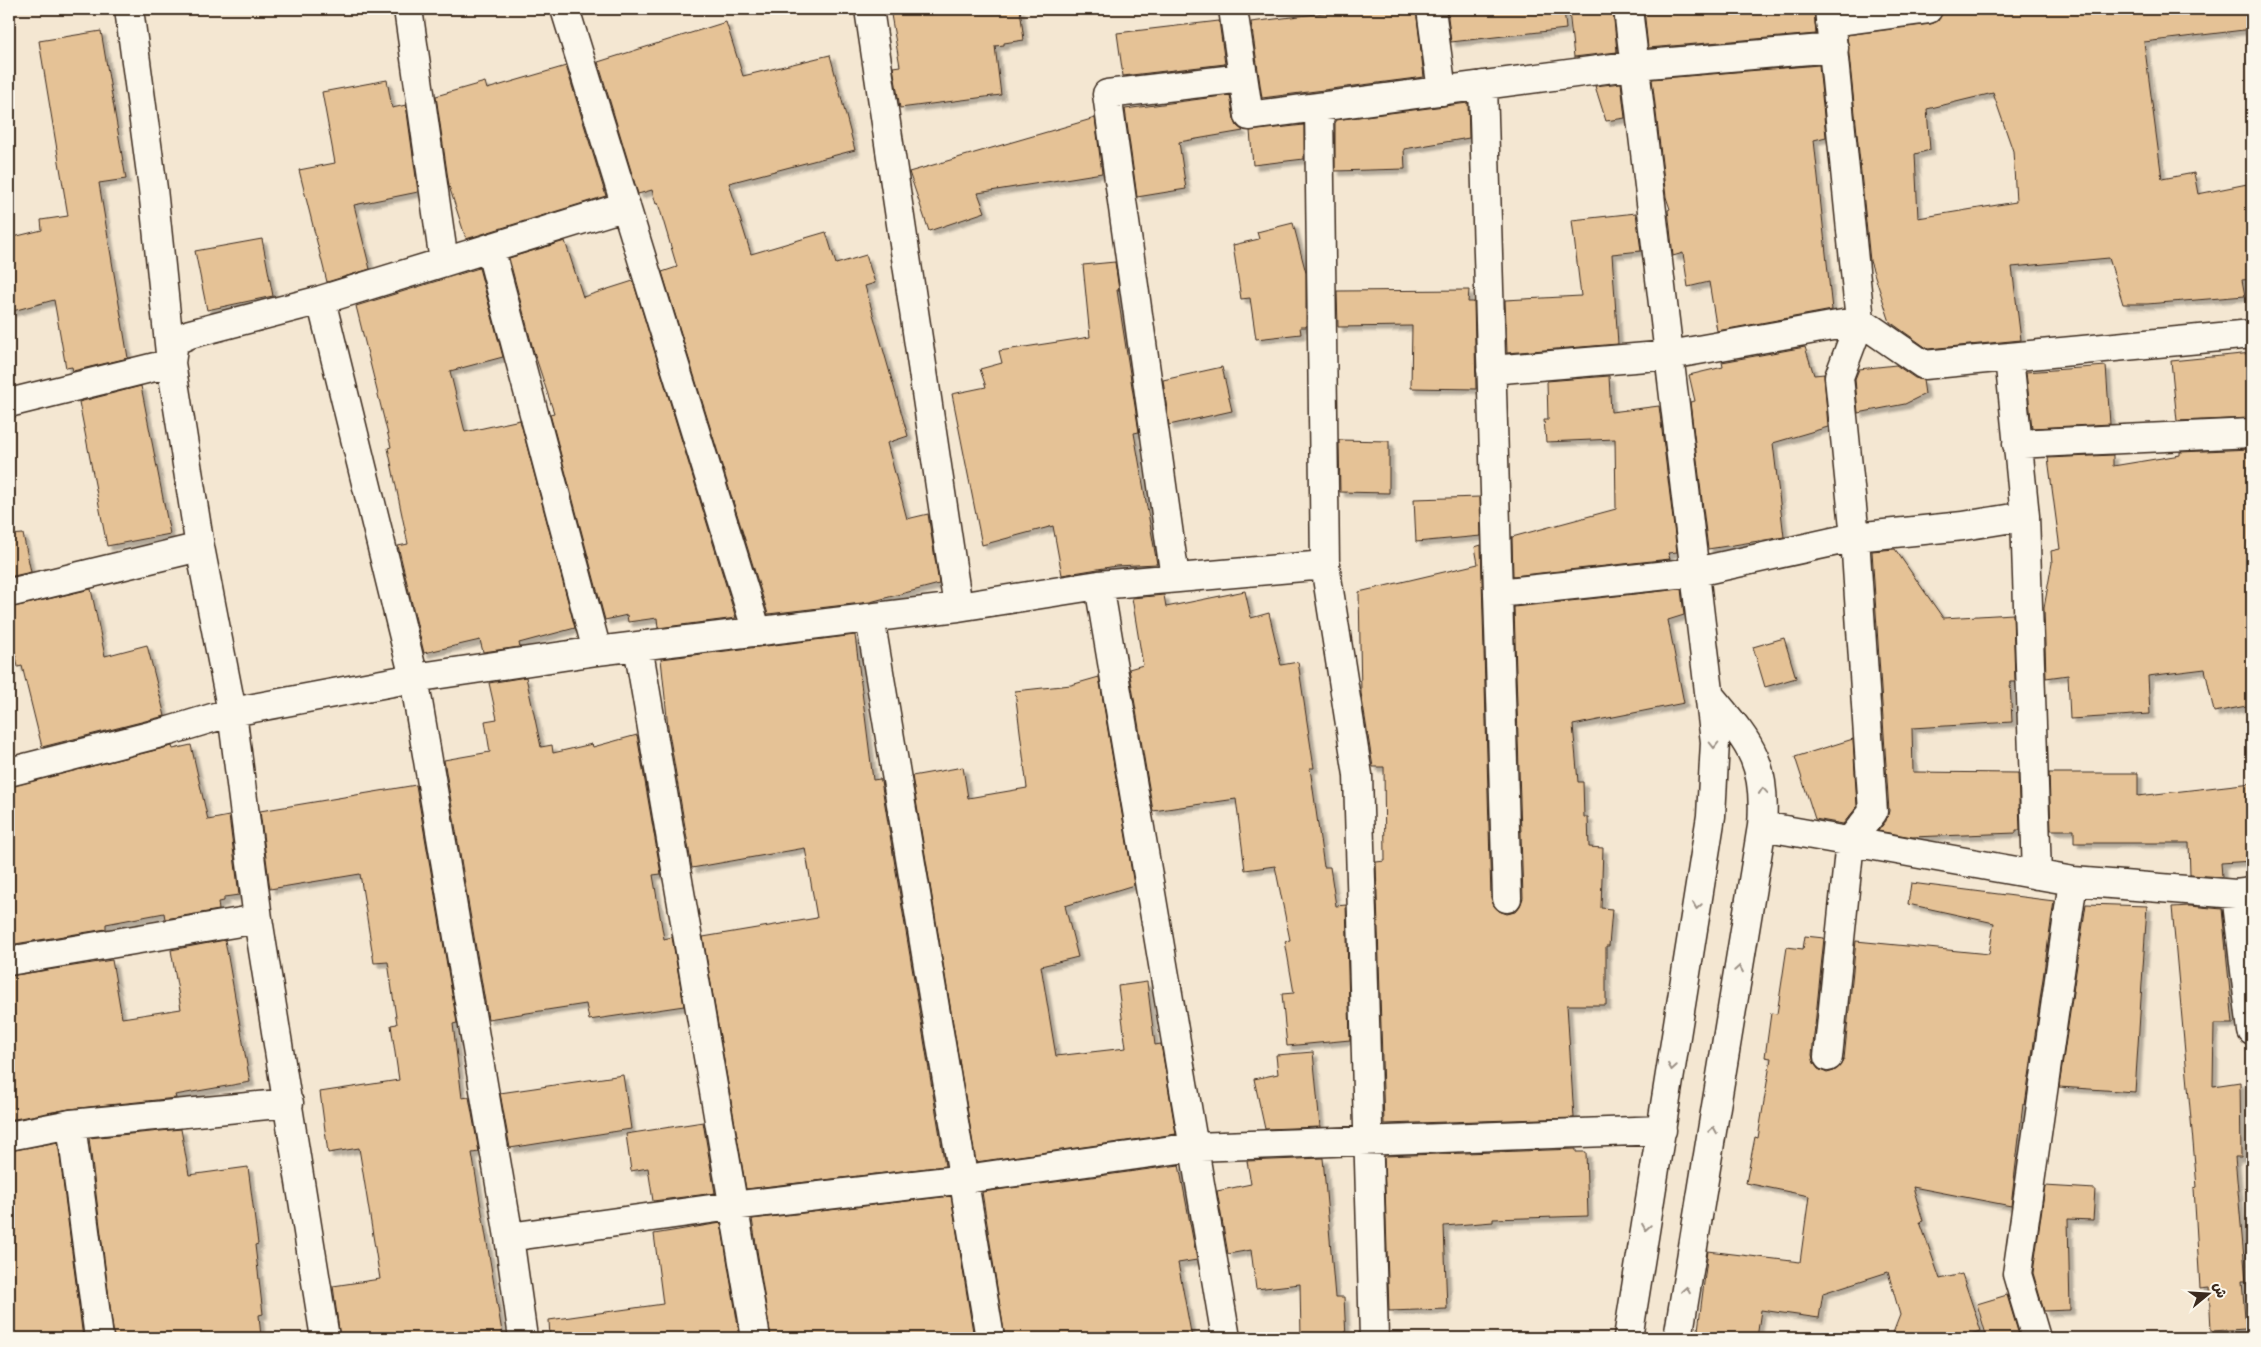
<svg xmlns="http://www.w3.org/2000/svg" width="2261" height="1347" font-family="Delius,'Playpen Sans Arabic',sans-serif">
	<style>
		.building { fill: #e5c296; stroke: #3b2a1e; fill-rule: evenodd; filter: url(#shadow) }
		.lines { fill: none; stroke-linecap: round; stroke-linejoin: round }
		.minor-casing { stroke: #3b2a1e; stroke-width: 31 }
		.minor { stroke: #fbf7ec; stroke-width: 28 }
		.oneway { stroke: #9b9085 }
	</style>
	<defs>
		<filter id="shadow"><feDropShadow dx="4.5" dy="4.5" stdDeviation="1" flood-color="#0004"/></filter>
	</defs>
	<rect width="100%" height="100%" fill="#f4e7d2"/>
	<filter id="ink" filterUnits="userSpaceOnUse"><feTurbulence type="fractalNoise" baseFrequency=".02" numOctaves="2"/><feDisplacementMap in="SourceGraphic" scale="10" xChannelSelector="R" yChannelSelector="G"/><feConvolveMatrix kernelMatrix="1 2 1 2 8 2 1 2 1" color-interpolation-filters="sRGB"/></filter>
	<g filter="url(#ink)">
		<path class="building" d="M 890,9 L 1020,9 L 1024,40 L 1004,43 L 1004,45 L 995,46 L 1001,95 L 900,108 L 893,67 L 900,66 Z
			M 1356,9 L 1416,9 L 1424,77 L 1262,98 L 1251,22 Z
			M 1447,9 L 1564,9 L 1566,29 L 1451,42 Z
			M 1585,9 L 1613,9 L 1617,52 L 1574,57 L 1569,11 Z
			M 1644,9 L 1814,9 L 1816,34 L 1648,48 Z
			M 1943,9 L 2252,9 L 2252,29 L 2144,42 L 2162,179 L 2194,173 L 2198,194 L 2252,183 L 2252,279 L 2242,280 L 2245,296 L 2147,304 L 2123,304 L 2109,258 L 2012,267 L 2021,340 L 1928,349 L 1890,322 L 1870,261 L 1847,35 L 1931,24 L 1938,21 ZM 1993,93 L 2013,151 L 2016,202 L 1918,218 L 1915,154 L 1930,150 L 1927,109 Z
			M 1219,21 L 1225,64 L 1123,76 L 1117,33 Z
			M 726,22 L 743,76 L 830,55 L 855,150 L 729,183 L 751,254 L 826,232 L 836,264 L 866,255 L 875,283 L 865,286 L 908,436 L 887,443 L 907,519 L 928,514 L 939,584 L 870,602 L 768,614 L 662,272 L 677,267 L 658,203 L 656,204 L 652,190 L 638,194 L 598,62 Z
			M 101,31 L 126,179 L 99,183 L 128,358 L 73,371 L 72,367 L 66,368 L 54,300 L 9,312 L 9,238 L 42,230 L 41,220 L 68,216 L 39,41 Z
			M 1819,65 L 1826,137 L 1814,140 L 1832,310 L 1717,331 L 1709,282 L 1688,287 L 1683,253 L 1673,256 L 1668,210 L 1670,209 L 1666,197 L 1652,79 Z
			M 566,66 L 606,196 L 466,239 L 449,186 L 436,96 L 485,82 L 487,89 Z
			M 387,80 L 392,108 L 406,105 L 418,192 L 354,205 L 370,269 L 327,282 L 299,170 L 335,163 L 322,92 Z
			M 1621,83 L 1625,118 L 1606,121 L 1595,86 Z
			M 1230,95 L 1234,119 L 1237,126 L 1243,131 L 1179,142 L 1186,189 L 1137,197 L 1125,109 Z
			M 1468,103 L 1469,138 L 1404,149 L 1405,169 L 1335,171 L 1335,120 Z
			M 1095,118 L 1102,173 L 978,193 L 985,212 L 929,231 L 909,172 Z
			M 1304,125 L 1304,159 L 1253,165 L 1250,131 Z
			M 1636,213 L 1641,251 L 1612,254 L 1618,344 L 1507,353 L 1505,300 L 1581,296 L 1572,220 Z
			M 1293,223 L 1306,273 L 1306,327 L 1300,327 L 1301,334 L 1256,339 L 1250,298 L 1241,299 L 1233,245 L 1259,239 L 1257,232 Z
			M 262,239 L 273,296 L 207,310 L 195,251 Z
			M 565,241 L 583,297 L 633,281 L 736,618 L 658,628 L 657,618 L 628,622 L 627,615 L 605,620 L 550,414 L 554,413 L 533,349 L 509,258 Z
			M 1115,262 L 1119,290 L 1117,290 L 1139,432 L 1134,433 L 1157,564 L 1116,566 L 1062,575 L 1053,526 L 982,545 L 952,394 L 986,387 L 980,369 L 1002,363 L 999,351 L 1090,337 L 1083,265 Z
			M 479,268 L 503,357 L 450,371 L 465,432 L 520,420 L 575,628 L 519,643 L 520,647 L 483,652 L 480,640 L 424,653 L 398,546 L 408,544 L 388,448 L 391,447 L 356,306 Z
			M 1469,290 L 1468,302 L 1474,302 L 1476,389 L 1411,388 L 1412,326 L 1338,327 L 1337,291 Z
			M 1805,347 L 1814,375 L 1824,374 L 1828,427 L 1773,443 L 1784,537 L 1708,549 L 1690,402 L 1695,401 L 1689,375 L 1723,367 L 1722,362 Z
			M 2252,353 L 2252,418 L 2177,421 L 2171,361 Z
			M 1896,365 L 1915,378 L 1923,380 L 1925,394 L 1905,404 L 1858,413 L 1855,379 L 1859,369 Z
			M 2106,366 L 2110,424 L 2032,428 L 2026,372 Z
			M 1222,367 L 1232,411 L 1169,425 L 1163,380 Z
			M 1609,376 L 1611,412 L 1659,406 L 1677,552 L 1668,553 L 1670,559 L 1513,576 L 1512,537 L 1616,509 L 1615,439 L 1546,442 L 1544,420 L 1548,420 L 1547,381 Z
			M 141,386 L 170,534 L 107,546 L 79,402 Z
			M 1339,440 L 1389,441 L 1389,493 L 1340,492 Z
			M 2252,449 L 2252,705 L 2214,712 L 2205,669 L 2148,676 L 2150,714 L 2070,719 L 2068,675 L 2046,678 L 2044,608 L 2052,563 L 2051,551 L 2060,549 L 2048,458 L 2113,455 L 2113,466 L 2180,455 L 2180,452 Z
			M 1480,497 L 1481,536 L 1416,542 L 1414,499 Z
			M 23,534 L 31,572 L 9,577 L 9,535 Z
			M 1481,545 L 1491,898 L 1494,906 L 1499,911 L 1507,914 L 1515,912 L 1520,906 L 1523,898 L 1514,607 L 1681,589 L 1684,615 L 1668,620 L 1684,703 L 1573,725 L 1578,782 L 1583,782 L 1584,817 L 1588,817 L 1589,847 L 1603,848 L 1601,908 L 1612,909 L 1609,946 L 1606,946 L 1606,1005 L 1567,1005 L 1574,1118 L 1384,1124 L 1376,862 L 1385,861 L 1384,767 L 1373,767 L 1361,693 L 1359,592 L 1478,564 L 1475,547 Z
			M 1895,549 L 1943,618 L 2013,614 L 2015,682 L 2010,682 L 2012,722 L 1912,728 L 1913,772 L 2018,773 L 2020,830 L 2016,830 L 2016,833 L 1912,837 L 1878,831 L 1886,821 L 1889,811 L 1872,551 Z
			M 91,589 L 105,656 L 147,645 L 165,716 L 42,747 L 22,666 L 18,667 L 9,623 L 9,608 Z
			M 1245,591 L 1251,618 L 1269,613 L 1281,665 L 1298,662 L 1314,768 L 1310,768 L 1324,867 L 1330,867 L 1336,906 L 1346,905 L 1350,1040 L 1287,1046 L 1282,994 L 1294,993 L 1285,941 L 1290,940 L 1275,866 L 1245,870 L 1236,799 L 1153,811 L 1129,669 L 1143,665 L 1132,598 L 1164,595 L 1166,607 Z
			M 855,635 L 873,780 L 880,779 L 881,781 L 945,1166 L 746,1189 L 703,937 L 817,918 L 805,848 L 692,868 L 668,727 L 661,659 Z
			M 1784,638 L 1796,678 L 1765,687 L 1753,647 Z
			M 526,677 L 541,747 L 552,745 L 553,753 L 592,744 L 593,747 L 637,735 L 661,874 L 653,875 L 664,939 L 672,937 L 684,1006 L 589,1020 L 586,1004 L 488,1019 L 444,760 L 490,752 L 485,721 L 497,719 L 489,683 Z
			M 1099,677 L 1134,885 L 1065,906 L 1078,957 L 1041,966 L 1056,1056 L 1126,1048 L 1118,986 L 1147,982 L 1155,1045 L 1161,1044 L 1176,1134 L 976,1162 L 912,776 L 963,767 L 968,798 L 1027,788 L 1015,691 L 1071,685 Z
			M 1853,739 L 1857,807 L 1843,824 L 1815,819 L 1795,757 Z
			M 191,745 L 208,820 L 229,816 L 239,895 L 224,897 L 224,901 L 218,902 L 219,910 L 165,919 L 164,913 L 106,924 L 106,929 L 9,945 L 9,787 L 172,746 L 173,749 Z
			M 2049,773 L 2138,773 L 2138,796 L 2252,783 L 2252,861 L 2221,863 L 2222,877 L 2190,875 L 2189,843 L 2074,843 L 2074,830 L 2051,830 Z
			M 416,785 L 457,1023 L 453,1024 L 462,1098 L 469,1097 L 479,1152 L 472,1153 L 503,1338 L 340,1338 L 333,1286 L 380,1279 L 359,1148 L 328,1153 L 320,1092 L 399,1080 L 391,1025 L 397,1024 L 388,962 L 374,963 L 360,874 L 270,889 L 260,811 Z
			M 1911,883 L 2054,901 L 2025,1105 L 2023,1104 L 2011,1206 L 1913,1187 L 1923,1221 L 1920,1222 L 1940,1279 L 1962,1274 L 1981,1331 L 1954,1338 L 1891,1338 L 1900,1315 L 1888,1272 L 1823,1293 L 1819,1318 L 1761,1310 L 1757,1338 L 1697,1338 L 1708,1251 L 1800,1262 L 1809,1196 L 1746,1183 L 1755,1137 L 1758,1138 L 1771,1058 L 1765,1057 L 1771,1013 L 1777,1014 L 1787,947 L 1803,949 L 1805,936 L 1824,938 L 1812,1055 L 1814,1063 L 1818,1069 L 1827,1073 L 1834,1071 L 1840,1066 L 1844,1059 L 1856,941 L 1989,954 L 1994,923 L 1908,904 Z
			M 2086,904 L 2147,906 L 2135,1092 L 2059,1087 Z
			M 2190,906 L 2222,909 L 2233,1024 L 2214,1024 L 2213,1086 L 2240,1082 L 2241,1157 L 2235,1157 L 2246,1281 L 2242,1281 L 2246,1329 L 2211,1331 L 2209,1287 L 2200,1288 L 2194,1188 L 2197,1187 L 2172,907 Z
			M 225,940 L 250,1082 L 175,1095 L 176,1098 L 69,1109 L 9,1120 L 9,976 L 112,960 L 122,1018 L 181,1009 L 171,950 Z
			M 1313,1052 L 1320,1127 L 1265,1129 L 1254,1079 L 1278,1074 L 1276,1055 Z
			M 623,1075 L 631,1129 L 510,1148 L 500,1093 Z
			M 703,1122 L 715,1193 L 653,1201 L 648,1168 L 631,1171 L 626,1134 Z
			M 181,1129 L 189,1175 L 248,1167 L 258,1244 L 255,1245 L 263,1314 L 259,1315 L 261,1338 L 114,1338 L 89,1138 Z
			M 58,1142 L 83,1338 L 9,1338 L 9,1151 Z
			M 1576,1149 L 1576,1152 L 1586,1152 L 1588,1216 L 1493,1219 L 1493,1222 L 1444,1226 L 1447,1309 L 1389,1311 L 1384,1156 Z
			M 1323,1158 L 1335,1297 L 1344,1297 L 1346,1338 L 1301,1338 L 1300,1284 L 1256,1289 L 1251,1250 L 1228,1254 L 1217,1191 L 1251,1184 L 1247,1161 Z
			M 1179,1165 L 1197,1260 L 1178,1263 L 1192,1338 L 1005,1338 L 982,1192 Z
			M 2045,1186 L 2095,1189 L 2093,1220 L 2068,1219 L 2070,1310 L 2044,1311 L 2033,1273 Z
			M 951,1196 L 974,1338 L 771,1338 L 752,1219 Z
			M 721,1223 L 740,1338 L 550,1338 L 549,1320 L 663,1304 L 654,1234 Z
			M 2007,1295 L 2019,1335 L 2007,1338 L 1987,1338 L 1977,1304 Z"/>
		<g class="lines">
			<g class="minor-casing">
				<path id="minor" d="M 129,9 L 153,189 L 171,363 L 200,547 L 232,712 L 258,919 L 325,1338
					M 408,9 L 444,262
					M 565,9 L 757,632
					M 869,9 L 958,607
					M 1233,9 L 1249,116 L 1636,65 L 1834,48
					M 1431,9 L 1442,91
					M 1830,22 L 1928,9
					M 1483,85 L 1507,898
					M 1319,108 L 1325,565 L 1358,775 L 1374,1338
					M 490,248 L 597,651
					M 321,300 L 414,678 L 509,1237 L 523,1338
					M 2009,357 L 2025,516 L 2037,875
					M 1491,370 L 1670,355 L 1860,321 L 1924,365 L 2252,334
					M 9,403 L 171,363 L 174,341 L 190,334 L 321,300 L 626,206
					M 2017,444 L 2252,433
					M 1175,578 L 1107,94 L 1243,78
					M 1099,585 L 1226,1338
					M 9,593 L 200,547
					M 1498,593 L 1696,572 L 1855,537 L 1963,526 L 2025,516
					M 870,618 L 990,1338
					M 638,646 L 756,1338
					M 9,772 L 169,731 L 232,712 L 414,678 L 597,651 L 958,607 L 1099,585 L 1325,565
					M 1762,826 L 2073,881 L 2236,894 L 2252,892
					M 2236,894 L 2252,1031
					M 9,961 L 258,919
					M 1828,1057 L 1850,841 L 1873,812 L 1855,537 L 1839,377 L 1860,321 L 1829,9
					M 71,1124 L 99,1338
					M 9,1136 L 71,1124 L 289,1103
					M 509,1237 L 732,1206 L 965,1179 L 1194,1147 L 1662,1130
					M 1628,1338 L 1711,816 L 1715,742 L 1628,9
					M 1678,1338 L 1762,826 C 1767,761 1750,744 1710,696
					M 2036,1338 L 2017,1274 L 2073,881"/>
			</g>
			<use href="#minor" class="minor"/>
		</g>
		<defs><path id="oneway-chevron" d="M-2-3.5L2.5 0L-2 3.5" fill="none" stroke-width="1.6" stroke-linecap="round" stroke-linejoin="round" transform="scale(1.25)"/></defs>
		<g class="oneway">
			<use href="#oneway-chevron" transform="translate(1714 745) rotate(90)"/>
			<use href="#oneway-chevron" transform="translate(1763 791) rotate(-95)"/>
			<use href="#oneway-chevron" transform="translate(1697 906) rotate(99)"/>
			<use href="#oneway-chevron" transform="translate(1739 969) rotate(-81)"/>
			<use href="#oneway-chevron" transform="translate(1672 1067) rotate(99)"/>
			<use href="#oneway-chevron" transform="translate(1713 1130) rotate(-81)"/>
			<use href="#oneway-chevron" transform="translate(1646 1227) rotate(99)"/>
			<use href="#oneway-chevron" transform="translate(1686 1290) rotate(-80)"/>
		</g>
	</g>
	<rect width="2261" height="1347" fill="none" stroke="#fbf7ec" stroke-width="30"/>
	<rect x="15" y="15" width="2231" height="1317" fill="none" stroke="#3b2a1e" stroke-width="2" filter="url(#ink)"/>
	<g transform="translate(2208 1294) rotate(72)" stroke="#fbf7ec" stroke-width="4" paint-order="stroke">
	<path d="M0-4L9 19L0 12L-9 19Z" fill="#3b2a1e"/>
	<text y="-8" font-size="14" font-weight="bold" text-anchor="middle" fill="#3b2a1e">ش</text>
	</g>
</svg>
